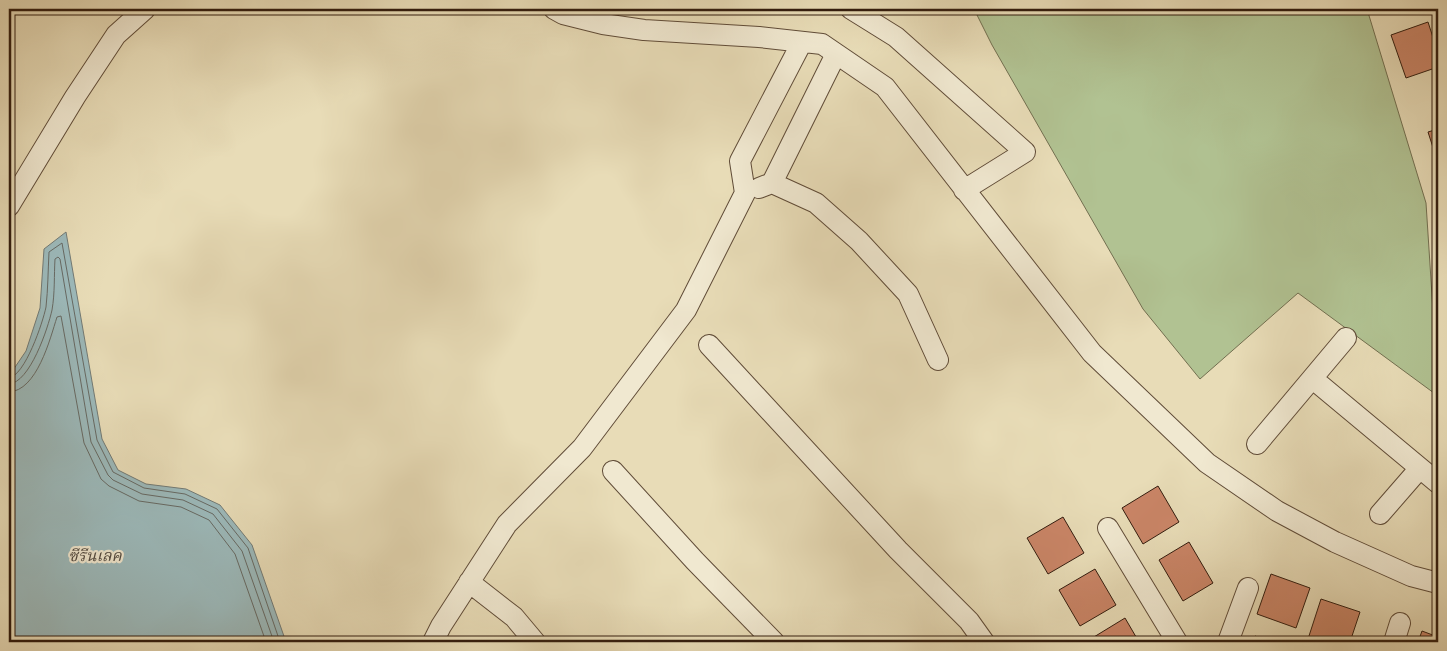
<svg xmlns="http://www.w3.org/2000/svg" width="1447" height="651" font-family="'IM FELL French Canon','Noto Serif Thai',serif">
	<style>
		.green { fill: #b1c292; stroke: #726f50 }
		.water { fill: #9cb9ba; stroke: #727a75 }
		.lines { fill: none; stroke-linecap: round; stroke-linejoin: round }
		.shore { stroke: #676a64; stroke-width: 1 }
		.building { fill: #ca8567; stroke: #321c0e }
		.minor-casing { stroke: #604c38; stroke-width: 22 }
		.minor { stroke: #f0e8d0; stroke-width: 20 }
		.labels { text-anchor: middle; dominant-baseline: central; stroke-width: 4.5; stroke-linejoin: round; paint-order: stroke }
		.water-label { font-size: 16px; font-style: italic; fill: #524b42; stroke: #f0e8d0 }
	</style>
	<rect width="100%" height="100%" fill="#e8dcb7"/>
	<filter id="stains"><feTurbulence type="fractalNoise" baseFrequency=".004" numOctaves="4"/><feColorMatrix values="0 0 0 0 .2 0 0 0 0 .09 0 0 0 0 .02 0 0 0 .5 -.17"/></filter>
	<radialGradient id="worn" r=".72"><stop offset=".6" stop-color="#630" stop-opacity="0"/><stop offset="1" stop-color="#630" stop-opacity=".3"/></radialGradient>
	<path class="green" d="M 974,9 L 1367,9 L 1426,203 L 1433,311 L 1438,325 L 1438,396 L 1298,293 L 1200,379 L 1143,309 L 992,45 Z"/>
	<path class="water" d="M 66,232 L 102,439 L 118,470 L 146,484 L 186,489 L 220,505 L 252,545 L 286,642 L 9,642 L 9,376 L 26,351 L 40,308 L 44,249 Z"/>
	<g class="lines">
		<path class="shore" d="M 9,378 C 25,376 43,322 46,307 C 48,289 48,271 49,252 L 62,243 L 97,440 L 113,472 L 144,488 L 185,494 L 217,509 L 248,548 L 280,642
			M 9,384 C 30,383 48,328 52,310 C 55,293 54,275 55,259 L 58,257 L 60,259 L 91,442 L 108,475 L 113,480 L 142,494 L 183,500 L 213,514 L 242,551 L 274,642
			M 9,392 C 37,391 50,339 57,317 L 61,316 L 84,443 L 101,479 L 109,486 L 139,501 L 181,507 L 209,520 L 235,554 L 266,642"/>
	</g>
	<path class="building" d="M 1428,22 L 1438,53 L 1438,67 L 1406,78 L 1391,35 Z
		M 1438,129 L 1438,163 L 1428,132 Z
		M 1158,486 L 1179,522 L 1143,544 L 1122,508 Z
		M 1063,517 L 1084,553 L 1048,574 L 1027,538 Z
		M 1189,542 L 1213,583 L 1183,601 L 1159,560 Z
		M 1095,569 L 1116,605 L 1080,626 L 1059,590 Z
		M 1271,574 L 1310,588 L 1296,628 L 1257,614 Z
		M 1321,599 L 1360,612 L 1350,642 L 1318,642 L 1308,639 Z
		M 1125,618 L 1139,642 L 1090,642 L 1089,640 Z
		M 1422,631 L 1438,637 L 1438,642 L 1418,642 Z
		M 1255,636 L 1272,642 L 1253,642 Z"/>
	<g class="lines">
		<g class="minor-casing">
			<path id="minor" d="M 554,9 L 563,14 L 603,24 L 644,30 L 759,37 L 822,44 L 885,87 L 1092,353 L 1207,463 L 1277,511 L 1335,542 L 1411,576 L 1438,583
				M 851,9 L 896,37 L 1025,152 L 964,190
				M 772,183 L 816,203 L 859,241 L 908,294 L 938,360
				M 759,188 L 772,183 L 836,54
				M 9,206 L 75,97 L 116,35 L 145,9
				M 709,345 L 898,550 L 969,621 L 984,642
				M 1313,379 L 1438,483
				M 1257,444 L 1346,338
				M 613,471 L 695,561 L 774,642
				M 1380,514 L 1420,468
				M 1108,528 L 1177,642
				M 469,582 L 514,617 L 535,642
				M 433,642 L 441,626 L 507,524 L 582,448 L 686,310 L 745,193 L 740,161 L 802,42
				M 1228,642 L 1248,588
				M 1394,642 L 1400,623"/>
		</g>
		<use href="#minor" class="minor"/>
	</g>
	<g class="labels">
		<g class="water-label">
			<text x="95" y="555">ซีรีนเลค</text>
		</g>
	</g>
	<rect width="1447" height="651" fill="none" stroke="#e8dcb7" stroke-width="30"/>
	<rect x="10" y="10" width="1427" height="631" fill="none" stroke="#321c0e" stroke-width="2.5"/>
	<rect x="15" y="15" width="1417" height="621" fill="none" stroke="#321c0e"/>
	<rect width="100%" height="100%" filter="url(#stains)"/>
	<rect width="100%" height="100%" fill="url(#worn)"/>
</svg>
